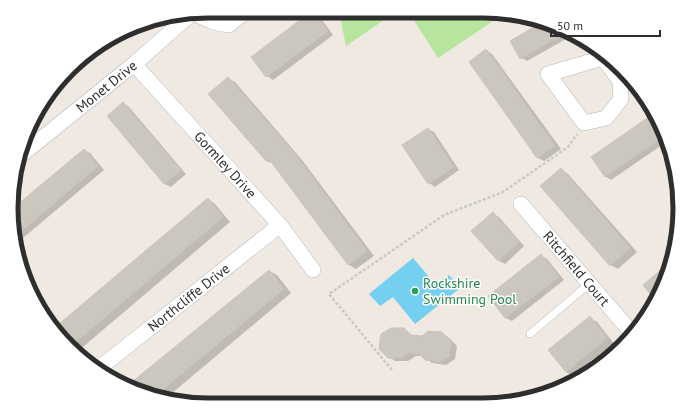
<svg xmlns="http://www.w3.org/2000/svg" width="691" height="416" font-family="'PT Sans',sans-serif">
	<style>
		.green { fill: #b6e59e }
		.water { fill: #75cff0 }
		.shadow { fill: #0003 }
		.building { fill: #cbc7bf; stroke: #cbc5ba }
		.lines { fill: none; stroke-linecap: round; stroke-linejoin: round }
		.service-casing { stroke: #b4b7c1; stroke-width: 8 }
		.minor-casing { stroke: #b4b7c1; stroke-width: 16 }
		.path { stroke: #c9c9c9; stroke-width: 2.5; stroke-dasharray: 3 2; stroke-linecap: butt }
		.service { stroke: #fff; stroke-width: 7 }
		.minor { stroke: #fff; stroke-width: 15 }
		.leisure-dot { fill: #2e9e5b; stroke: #fff; stroke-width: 1.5 }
		.labels { text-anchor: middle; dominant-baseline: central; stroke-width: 3; stroke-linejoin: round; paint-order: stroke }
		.street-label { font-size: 14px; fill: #2e2e2e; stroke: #fff }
		.leisure-label { font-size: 14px; fill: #27864d; stroke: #fff; text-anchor: start }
		.rim { fill: none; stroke: #2e2e2e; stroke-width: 5 }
	</style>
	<rect width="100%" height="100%" fill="#efe9e1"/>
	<path class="green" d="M 339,11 L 397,11 L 346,46 Z
		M 408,11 L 496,11 L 505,13 L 438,58 Z"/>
	<path class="water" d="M 413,258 L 436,285 L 449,275 L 460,288 L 415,324 L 393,297 L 380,306 L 369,294 Z"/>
	<path class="shadow" d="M 313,12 L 319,16 L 333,35 L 273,80 L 267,76 L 253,57 Z
		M 546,21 L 573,35 L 527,61 L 521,58 L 511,41 Z
		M 130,29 L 107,49 L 42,102 L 44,98 L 88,52 Z
		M 486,50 L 492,54 L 561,149 L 544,161 L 538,158 L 470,62 Z
		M 228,78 L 235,82 L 302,160 L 374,256 L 356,269 L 349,265 L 274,164 L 266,161 Z
		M 123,103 L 129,107 L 186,174 L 171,187 L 165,184 L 108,116 Z
		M 654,115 L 665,143 L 611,180 L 605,176 L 593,157 Z
		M 428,129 L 434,132 L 459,170 L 435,187 L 429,183 Z
		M 84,150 L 90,153 L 104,170 L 17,243 L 11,211 Z
		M 561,170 L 568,174 L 637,252 L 618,269 L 611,265 Z
		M 208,199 L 215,204 L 230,222 L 77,352 L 53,330 Z
		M 493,214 L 499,217 L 524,246 L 505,264 L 499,261 L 473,231 Z
		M 542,256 L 547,259 L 564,280 L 512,321 L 506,318 L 489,296 Z
		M 269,271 L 277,275 L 291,293 L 165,399 L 144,394 L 128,386 Z
		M 590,318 L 597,322 L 616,346 L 597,364 L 593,359 L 573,376 L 566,372 Z
		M 403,329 L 413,336 L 422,337 L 441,333 L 448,337 L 457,346 L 455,359 L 446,365 L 432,363 L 423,356 L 416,356 L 408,361 L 395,361 L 389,357 Z"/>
	<path class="building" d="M 312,11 L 328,31 L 266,77 L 251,57 Z
		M 544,21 L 567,32 L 520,59 L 510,41 Z
		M 486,49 L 555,146 L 537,158 L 469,62 Z
		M 228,77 L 296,155 L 367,251 L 348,265 L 269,159 L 266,161 L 208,94 Z
		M 123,102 L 181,170 L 164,184 L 107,116 Z
		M 653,114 L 663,137 L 605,177 L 591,157 Z
		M 428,128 L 454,167 L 428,184 L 402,145 Z
		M 84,149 L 98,166 L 16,236 L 11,210 Z
		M 561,168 L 630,248 L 610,266 L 540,186 Z
		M 208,198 L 223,217 L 71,346 L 53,329 Z
		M 493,212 L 519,242 L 498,261 L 471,231 Z
		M 541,254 L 559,277 L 505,318 L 488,296 Z
		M 670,262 L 654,299 L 643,285 Z
		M 269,270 L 284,289 L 179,376 L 155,397 L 144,394 L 127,386 Z
		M 590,316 L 607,338 L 566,372 L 548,350 Z
		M 391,328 L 404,328 L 411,335 L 422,336 L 428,331 L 442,332 L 451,342 L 449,356 L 440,362 L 425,360 L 419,354 L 409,353 L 401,358 L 388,358 L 379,349 L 381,334 Z"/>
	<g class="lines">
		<g class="service-casing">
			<path id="service" d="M 530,334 L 589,284"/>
		</g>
		<g class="minor-casing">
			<g id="minor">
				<path d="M 194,13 C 206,19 216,24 229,25 L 246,11"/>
				<path d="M 603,58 L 620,81 L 621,99 L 606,118 L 584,123 L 548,74 L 606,57"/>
				<path id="s1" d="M 134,64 L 280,225 L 313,270"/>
				<path id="s2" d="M 20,156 L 134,64 L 191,14"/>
				<path id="s3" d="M 521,204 L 631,332"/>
				<path id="s4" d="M 97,370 L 280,225"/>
			</g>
		</g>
		<path class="path" d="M 392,370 L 329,294 L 444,215 L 503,192 L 568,147 L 577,134"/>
		<use href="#service" class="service"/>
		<use href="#minor" class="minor"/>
	</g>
	<circle class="leisure-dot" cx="415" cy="291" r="4"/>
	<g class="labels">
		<g class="street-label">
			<text stroke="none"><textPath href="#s2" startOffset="111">Monet Drive</textPath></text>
			<text stroke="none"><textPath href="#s1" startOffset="136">Gormley Drive</textPath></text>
			<text stroke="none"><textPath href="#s3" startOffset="85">Ritchfield Court</textPath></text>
			<text stroke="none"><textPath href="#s4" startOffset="117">Northcliffe Drive</textPath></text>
		</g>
		<g class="leisure-label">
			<text x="423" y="283">Rockshire<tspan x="423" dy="16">Swimming Pool</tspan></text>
		</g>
	</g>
	<path d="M0 0H691V416H0ZM208 18H483A190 190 0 0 1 673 208V208A190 190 0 0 1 483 398H208A190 190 0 0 1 18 208V208A190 190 0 0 1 208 18Z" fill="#fff" fill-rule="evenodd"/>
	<path class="rim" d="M208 18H483A190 190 0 0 1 673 208V208A190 190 0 0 1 483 398H208A190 190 0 0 1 18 208V208A190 190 0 0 1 208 18Z"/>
	<path d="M551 30v6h109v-6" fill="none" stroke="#2e2e2e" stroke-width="2"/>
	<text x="557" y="30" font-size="12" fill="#2e2e2e" stroke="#ffffff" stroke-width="3" paint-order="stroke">50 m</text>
</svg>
